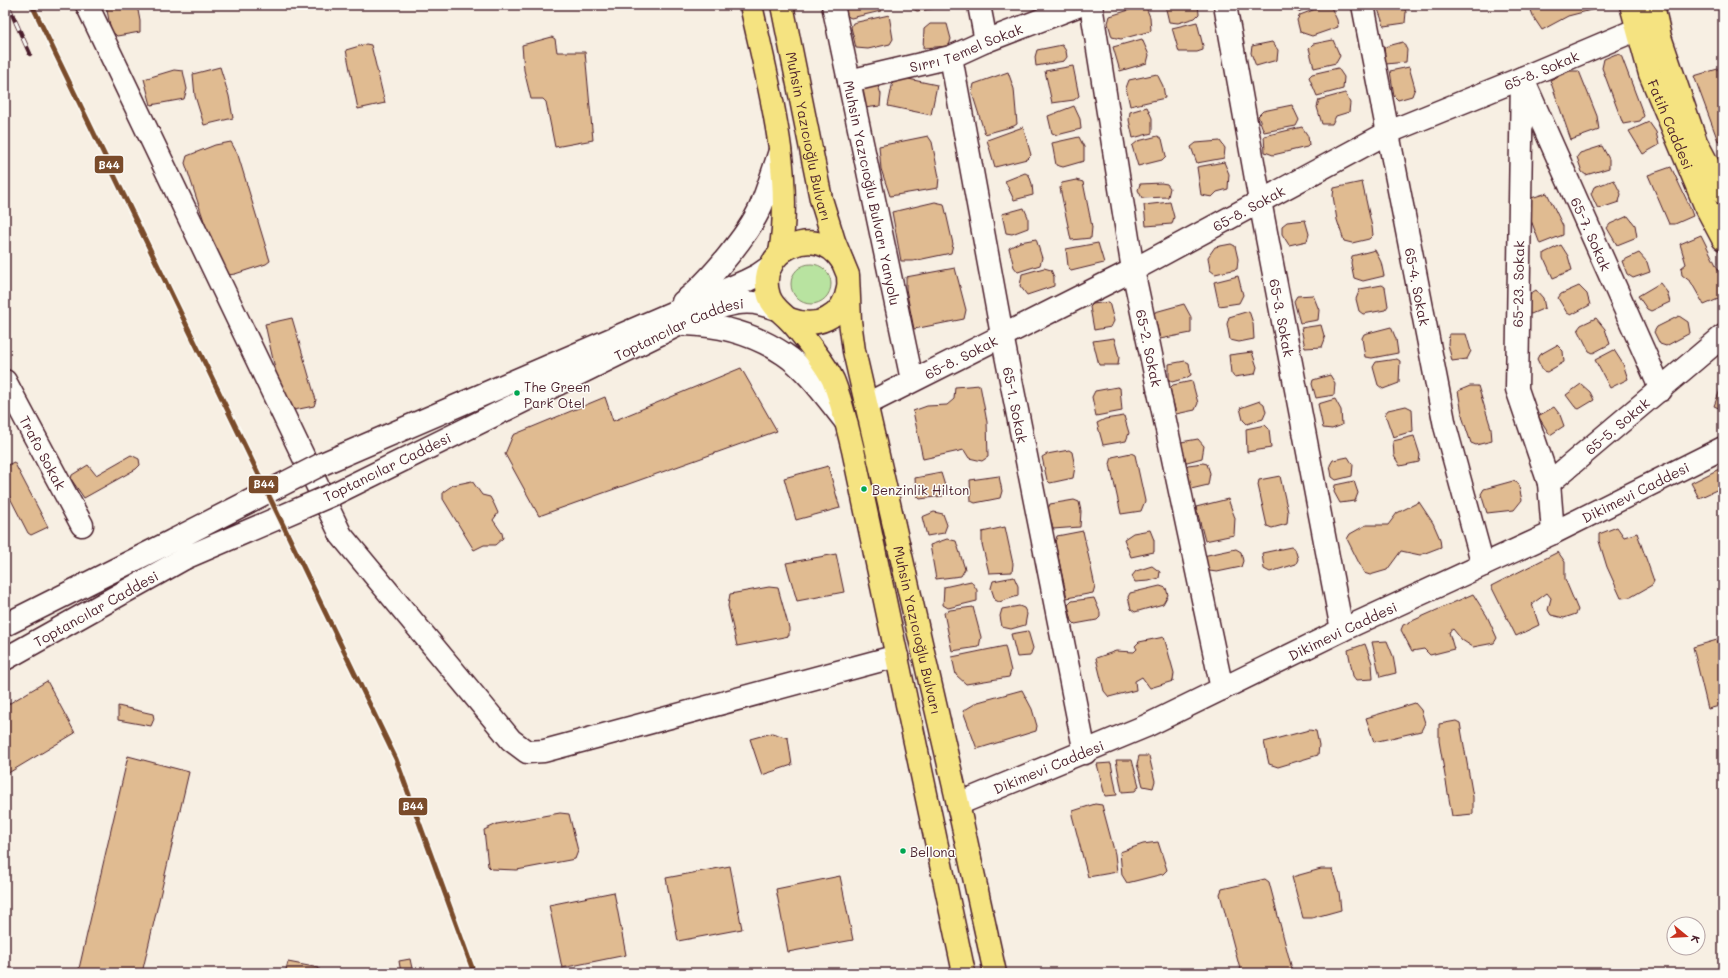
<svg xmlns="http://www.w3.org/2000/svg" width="1728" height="978" font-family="Mali,sans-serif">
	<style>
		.green { fill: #b8e3a0; stroke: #818166 }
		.building { fill: #e0bb91; stroke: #4a1f2b }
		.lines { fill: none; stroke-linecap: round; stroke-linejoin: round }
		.minor-casing { stroke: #4a1f2b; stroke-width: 25 }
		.major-casing { stroke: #4a1f2b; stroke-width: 25 }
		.minor { stroke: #fdfcf7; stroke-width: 22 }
		.major { stroke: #f5e381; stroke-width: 22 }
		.rail-casing { stroke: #4a1f2b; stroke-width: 4.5 }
		.rail { stroke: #fdfcf7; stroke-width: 3; stroke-dasharray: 9; stroke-linecap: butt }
		.minor-bridge-casing { stroke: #4a1f2b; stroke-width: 25; stroke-linecap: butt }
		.minor-bridge { stroke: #fdfcf7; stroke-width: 22 }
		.rail-1-casing { stroke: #fdfcf7; stroke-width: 8 }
		.rail-1 { stroke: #7a4b2a; stroke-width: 5 }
		.bus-dot { fill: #00a651; stroke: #fdfcf7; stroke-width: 1.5 }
		.labels { text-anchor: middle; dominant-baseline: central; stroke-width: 3; stroke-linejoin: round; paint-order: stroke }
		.bus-label { font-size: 13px; fill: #4a1f2b; stroke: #fdfcf7; text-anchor: start }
		.street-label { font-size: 14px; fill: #4a1f2b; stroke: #fdfcf7 }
		.line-badge { stroke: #fdfcf7; stroke-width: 1.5 }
		.badge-label { font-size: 11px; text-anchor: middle; font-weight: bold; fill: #fff }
	</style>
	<rect width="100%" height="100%" fill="#f7efe3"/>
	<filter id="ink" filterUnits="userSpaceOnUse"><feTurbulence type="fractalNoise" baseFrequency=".025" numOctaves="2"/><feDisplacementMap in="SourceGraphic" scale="8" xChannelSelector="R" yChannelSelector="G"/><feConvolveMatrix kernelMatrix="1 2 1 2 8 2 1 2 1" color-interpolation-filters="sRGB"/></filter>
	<g filter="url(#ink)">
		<path class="green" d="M791 284a20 20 0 1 1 40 0a20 20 0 1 1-40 0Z"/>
		<path class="building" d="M 106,5 L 137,5 L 140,21 L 140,32 L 117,36 L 111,31 Z
			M 845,5 L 882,5 L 881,11 L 851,18 L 847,16 Z
			M 911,5 L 944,5 L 944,7 L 917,11 L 911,8 Z
			M 1145,5 L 1150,17 L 1151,31 L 1121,39 L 1112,37 L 1108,23 L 1110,16 Z
			M 1165,5 L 1198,5 L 1199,14 L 1195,18 L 1178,23 L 1169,22 Z
			M 1291,5 L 1315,5 L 1298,12 Z
			M 1326,5 L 1330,5 L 1337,20 L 1338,27 L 1312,36 L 1300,32 L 1297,20 L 1300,15 Z
			M 1403,5 L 1406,12 L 1405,23 L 1384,26 L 1378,9 L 1386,5 Z
			M 1529,5 L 1599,5 L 1595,9 L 1568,16 L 1542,30 L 1534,18 Z
			M 889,15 L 893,39 L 890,44 L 868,49 L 856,48 L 851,27 L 853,23 Z
			M 1197,22 L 1203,46 L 1203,50 L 1197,52 L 1179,52 L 1172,28 Z
			M 930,24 L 947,24 L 951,39 L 949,46 L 923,48 L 924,29 Z
			M 552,37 L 555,39 L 557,52 L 585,52 L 593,140 L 555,147 L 546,102 L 543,99 L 531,99 L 524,70 L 522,45 Z
			M 1142,39 L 1149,55 L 1147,63 L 1120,71 L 1113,47 Z
			M 1333,40 L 1340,56 L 1336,63 L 1314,68 L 1309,48 L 1313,44 Z
			M 1272,42 L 1278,50 L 1277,60 L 1256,66 L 1251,53 L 1252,46 Z
			M 1403,42 L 1407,50 L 1406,62 L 1386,64 L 1384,47 Z
			M 366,44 L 371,45 L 385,103 L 358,109 L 346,50 Z
			M 1062,45 L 1066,51 L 1067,57 L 1064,61 L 1036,66 L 1035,57 L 1037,50 Z
			M 1616,54 L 1621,55 L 1644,116 L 1640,121 L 1623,124 L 1602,68 L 1604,59 Z
			M 1073,66 L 1079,96 L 1074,100 L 1052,103 L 1045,71 Z
			M 220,67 L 229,96 L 233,118 L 204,125 L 195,96 L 193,74 Z
			M 1409,67 L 1415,88 L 1412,96 L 1398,100 L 1394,96 L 1390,71 Z
			M 1338,68 L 1344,77 L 1343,89 L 1317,96 L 1309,77 L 1312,74 Z
			M 1721,68 L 1723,73 L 1723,139 L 1718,141 L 1694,76 Z
			M 174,70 L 183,71 L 187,89 L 184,99 L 151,105 L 144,79 Z
			M 1570,71 L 1579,71 L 1597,116 L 1599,130 L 1571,140 L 1550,80 Z
			M 1008,72 L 1014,89 L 1017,124 L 1014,126 L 985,134 L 972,93 L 974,84 Z
			M 1157,74 L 1163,86 L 1165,98 L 1130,106 L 1126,88 L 1129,80 Z
			M 894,76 L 937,85 L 931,115 L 888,106 Z
			M 872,84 L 878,86 L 881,94 L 880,106 L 864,108 L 859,85 Z
			M 1345,93 L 1350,103 L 1349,112 L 1336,116 L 1332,124 L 1322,124 L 1317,107 L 1319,100 Z
			M 1292,105 L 1299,120 L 1296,126 L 1264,132 L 1258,116 L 1263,111 Z
			M 1074,106 L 1080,119 L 1081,129 L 1057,135 L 1052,133 L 1048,116 Z
			M 1147,107 L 1152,118 L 1152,133 L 1133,138 L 1129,120 L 1130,112 Z
			M 1649,122 L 1656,132 L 1659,145 L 1643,154 L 1629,131 Z
			M 1023,127 L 1031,155 L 1027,159 L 995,167 L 987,140 Z
			M 1302,127 L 1308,136 L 1309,145 L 1307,147 L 1273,155 L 1265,152 L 1264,136 Z
			M 928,136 L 932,142 L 939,177 L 938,188 L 890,196 L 881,169 L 879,146 Z
			M 1158,136 L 1162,139 L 1166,156 L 1162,160 L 1138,166 L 1132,146 L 1138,141 Z
			M 1079,137 L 1084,147 L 1084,161 L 1063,167 L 1056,165 L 1052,143 Z
			M 1220,141 L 1225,148 L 1224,158 L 1197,163 L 1191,147 L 1196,143 Z
			M 231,142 L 238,155 L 270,261 L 266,264 L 235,274 L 222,276 L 185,163 L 187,156 L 215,145 Z
			M 1602,146 L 1609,159 L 1609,168 L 1586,175 L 1582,172 L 1577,157 L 1580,153 Z
			M 1224,162 L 1229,174 L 1228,189 L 1217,192 L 1212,197 L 1201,195 L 1197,167 Z
			M 1671,167 L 1689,205 L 1693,216 L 1675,224 L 1669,224 L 1648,175 Z
			M 1025,173 L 1029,175 L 1032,184 L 1033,195 L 1014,200 L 1005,181 Z
			M 1076,180 L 1083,182 L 1092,227 L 1091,238 L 1071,240 L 1060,188 L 1062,183 Z
			M 1614,180 L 1621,194 L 1619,202 L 1598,209 L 1591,194 L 1594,187 Z
			M 1362,182 L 1372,227 L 1373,235 L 1369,239 L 1352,243 L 1344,241 L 1337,220 L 1333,196 L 1334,188 Z
			M 1161,183 L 1167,184 L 1170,188 L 1168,197 L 1142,198 L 1138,190 L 1140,184 Z
			M 1547,193 L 1563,226 L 1563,235 L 1540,244 L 1526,207 L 1528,199 Z
			M 935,202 L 944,204 L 953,244 L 951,253 L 913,261 L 901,261 L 892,212 Z
			M 1170,202 L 1174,217 L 1172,224 L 1146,226 L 1144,205 Z
			M 1024,208 L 1028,217 L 1028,228 L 1012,234 L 1006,233 L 1002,214 Z
			M 1628,216 L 1635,225 L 1637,237 L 1617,245 L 1607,228 L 1610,224 Z
			M 1305,220 L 1309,234 L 1307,241 L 1289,245 L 1282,234 L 1282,226 L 1287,222 Z
			M 1701,235 L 1723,279 L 1723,297 L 1704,305 L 1691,282 L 1682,275 L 1681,268 L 1686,264 L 1680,244 Z
			M 1036,239 L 1042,258 L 1040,265 L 1018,272 L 1014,267 L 1009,248 L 1020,242 Z
			M 1098,243 L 1104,263 L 1071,271 L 1068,266 L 1066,249 Z
			M 1231,244 L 1235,246 L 1238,259 L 1237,269 L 1215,274 L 1210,270 L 1208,257 L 1215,247 Z
			M 1561,245 L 1568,256 L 1572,270 L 1553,278 L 1544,258 L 1544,253 Z
			M 1375,250 L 1381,262 L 1384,276 L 1363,281 L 1354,278 L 1351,263 L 1352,256 Z
			M 1639,253 L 1647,262 L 1650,272 L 1633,278 L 1627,274 L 1622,261 Z
			M 955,268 L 966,310 L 964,319 L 914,329 L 906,289 L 906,277 Z
			M 1044,268 L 1051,270 L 1054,277 L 1054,286 L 1027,295 L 1020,286 L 1022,274 Z
			M 1238,276 L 1243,295 L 1239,303 L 1219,306 L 1214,282 Z
			M 1660,283 L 1667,292 L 1670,302 L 1651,311 L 1647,309 L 1638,296 Z
			M 1382,285 L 1385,287 L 1388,306 L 1385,310 L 1363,314 L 1359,311 L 1356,299 L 1360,289 Z
			M 1579,286 L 1587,294 L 1590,305 L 1571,315 L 1567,313 L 1558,298 L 1561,294 Z
			M 1536,290 L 1543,298 L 1545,308 L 1531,314 L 1525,313 L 1525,297 Z
			M 1313,295 L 1319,310 L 1318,320 L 1300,323 L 1294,301 L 1297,296 Z
			M 1109,302 L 1114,321 L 1111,327 L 1094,330 L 1090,307 L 1093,304 Z
			M 1184,304 L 1191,317 L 1191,333 L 1160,339 L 1154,315 L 1155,312 Z
			M 1249,311 L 1253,323 L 1254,339 L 1239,342 L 1230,340 L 1227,324 L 1229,317 Z
			M 1679,316 L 1688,322 L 1690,333 L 1666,346 L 1660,344 L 1654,332 L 1657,327 Z
			M 292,318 L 316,400 L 314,406 L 289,411 L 276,373 L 265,324 Z
			M 1596,318 L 1605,329 L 1610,344 L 1593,353 L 1589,351 L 1578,329 L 1581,325 Z
			M 1321,325 L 1325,339 L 1322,347 L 1305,348 L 1301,328 Z
			M 1391,327 L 1396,339 L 1398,353 L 1372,358 L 1365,357 L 1362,338 L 1364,334 Z
			M 1449,334 L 1466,334 L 1471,351 L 1467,359 L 1452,361 L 1448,344 Z
			M 1114,338 L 1119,357 L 1118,365 L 1099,365 L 1093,341 Z
			M 1557,345 L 1563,351 L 1564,362 L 1547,372 L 1543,371 L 1537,359 L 1539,355 Z
			M 1614,350 L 1623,364 L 1628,379 L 1610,388 L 1595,360 Z
			M 1252,352 L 1257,367 L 1255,374 L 1234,377 L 1231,373 L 1229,355 Z
			M 1397,359 L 1400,361 L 1399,383 L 1383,389 L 1378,385 L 1373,367 L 1376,362 Z
			M 1185,361 L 1189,363 L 1191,375 L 1186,378 L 1172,382 L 1169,380 L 1169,364 Z
			M 741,368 L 777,431 L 539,516 L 505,454 L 513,435 L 605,397 L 613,421 Z
			M 1330,375 L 1335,383 L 1334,395 L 1316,398 L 1312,384 L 1313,380 Z
			M 1192,381 L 1198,403 L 1195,410 L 1176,414 L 1170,388 L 1173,385 Z
			M 1723,382 L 1723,410 L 1714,406 Z
			M 1581,384 L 1590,392 L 1594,400 L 1579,409 L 1575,407 L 1566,395 Z
			M 980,385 L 987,422 L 988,457 L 982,461 L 969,458 L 964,450 L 923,459 L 913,411 L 927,406 L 947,405 L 954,399 L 955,387 Z
			M 1470,386 L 1478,386 L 1491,428 L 1492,441 L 1476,445 L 1471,443 L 1463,419 L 1458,391 Z
			M 1117,387 L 1120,388 L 1122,411 L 1096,416 L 1092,397 L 1095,391 Z
			M 1335,399 L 1341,410 L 1342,425 L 1332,429 L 1323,428 L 1318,404 Z
			M 1260,401 L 1264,404 L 1266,412 L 1263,419 L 1247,424 L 1243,420 L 1240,408 Z
			M 1406,406 L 1412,409 L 1413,431 L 1393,437 L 1385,414 L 1388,410 Z
			M 1554,407 L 1560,415 L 1564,426 L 1550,435 L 1538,416 Z
			M 1124,416 L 1129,433 L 1126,441 L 1103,445 L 1097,423 L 1105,419 Z
			M 1265,425 L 1269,429 L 1271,448 L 1247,452 L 1246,429 Z
			M 1414,436 L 1420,455 L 1419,462 L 1400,466 L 1394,456 L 1393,441 Z
			M 1198,439 L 1204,446 L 1202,458 L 1187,462 L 1182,460 L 1179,445 L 1181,442 Z
			M 1069,450 L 1072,452 L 1075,467 L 1073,478 L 1050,483 L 1047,480 L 1042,457 L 1047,454 Z
			M 1131,453 L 1135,455 L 1145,501 L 1141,511 L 1121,514 L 1110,464 L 1112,457 Z
			M 131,455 L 139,459 L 140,465 L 136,469 L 84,498 L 71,479 L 72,475 L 88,465 L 96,475 Z
			M 1348,457 L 1353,465 L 1352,476 L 1336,480 L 1332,477 L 1330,465 L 1333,460 Z
			M 14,462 L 48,527 L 31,535 L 28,533 L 5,488 L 5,466 Z
			M 1203,463 L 1207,464 L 1210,473 L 1208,485 L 1191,489 L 1187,487 L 1183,469 L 1188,465 Z
			M 828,466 L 840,508 L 796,520 L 784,478 Z
			M 1723,467 L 1723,487 L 1699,498 L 1691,483 Z
			M 941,473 L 946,489 L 943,496 L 920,499 L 916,495 L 915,478 Z
			M 999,476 L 1002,491 L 1000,498 L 975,503 L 971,501 L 970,480 Z
			M 1280,476 L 1288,512 L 1287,524 L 1272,528 L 1267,526 L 1258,485 L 1259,480 Z
			M 472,481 L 482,495 L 490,497 L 494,504 L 498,513 L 493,520 L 502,533 L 503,538 L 495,545 L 484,545 L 474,550 L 443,499 L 443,492 L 453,485 Z
			M 1354,481 L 1358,493 L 1355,501 L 1340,503 L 1334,492 L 1335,485 Z
			M 1513,481 L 1518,483 L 1522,500 L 1514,510 L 1487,513 L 1481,494 L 1484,489 Z
			M 1228,499 L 1235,518 L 1234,535 L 1205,541 L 1196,507 Z
			M 1074,500 L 1079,502 L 1081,511 L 1080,527 L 1053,529 L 1048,509 L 1050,504 Z
			M 1419,502 L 1433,523 L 1440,539 L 1441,547 L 1420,555 L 1401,551 L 1387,570 L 1370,575 L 1364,573 L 1347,539 L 1350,534 L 1366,525 L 1388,525 L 1397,513 Z
			M 5,504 L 8,514 L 5,515 Z
			M 934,512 L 943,514 L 947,525 L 944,533 L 927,536 L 922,517 Z
			M 1005,527 L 1013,564 L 1012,572 L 989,573 L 982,544 L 982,532 Z
			M 1617,527 L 1624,537 L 1637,533 L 1654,581 L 1652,585 L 1631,597 L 1621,598 L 1607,567 L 1599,541 L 1599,534 Z
			M 1150,530 L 1154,540 L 1154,552 L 1131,557 L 1124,539 L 1133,533 Z
			M 1083,531 L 1095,586 L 1093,593 L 1067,598 L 1055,542 L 1057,536 Z
			M 947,539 L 956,541 L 965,569 L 961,576 L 936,579 L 930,545 Z
			M 1291,547 L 1295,549 L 1298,559 L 1296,564 L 1270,572 L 1264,569 L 1262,553 Z
			M 1236,549 L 1241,552 L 1243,561 L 1241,567 L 1217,572 L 1209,571 L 1198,557 Z
			M 1558,552 L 1565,562 L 1565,579 L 1578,610 L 1576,614 L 1564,618 L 1551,615 L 1548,610 L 1551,598 L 1547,593 L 1532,604 L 1539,625 L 1516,636 L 1491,586 Z
			M 836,554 L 844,592 L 797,601 L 786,563 Z
			M 1152,566 L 1160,572 L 1159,578 L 1149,581 L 1135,582 L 1132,576 L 1136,571 Z
			M 1014,577 L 1018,586 L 1018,596 L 999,602 L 995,600 L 991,588 L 993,581 Z
			M 971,581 L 977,590 L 977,601 L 948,608 L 943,605 L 944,587 Z
			M 1160,586 L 1166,588 L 1168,595 L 1163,604 L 1135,612 L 1131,609 L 1128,597 L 1130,593 Z
			M 769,587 L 778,588 L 789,628 L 789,636 L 737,646 L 728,606 L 730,594 Z
			M 1473,594 L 1487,616 L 1497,638 L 1494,643 L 1473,647 L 1462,640 L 1453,629 L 1449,632 L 1454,649 L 1430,655 L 1424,649 L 1412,651 L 1401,630 L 1403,625 Z
			M 1094,598 L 1100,612 L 1100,617 L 1097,620 L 1075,624 L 1072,621 L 1068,605 L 1072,601 Z
			M 1019,606 L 1024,608 L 1027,614 L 1025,625 L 1011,629 L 1002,627 L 1000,616 L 1002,609 Z
			M 973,607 L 981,637 L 979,647 L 952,651 L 944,613 L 950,610 Z
			M 1028,631 L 1033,648 L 1030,656 L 1017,657 L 1011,634 Z
			M 1164,637 L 1174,673 L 1173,681 L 1150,688 L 1142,677 L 1135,681 L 1136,690 L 1109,697 L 1104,691 L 1096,658 L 1116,651 L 1134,652 L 1137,649 L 1135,646 L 1139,642 Z
			M 1717,640 L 1723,655 L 1723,705 L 1708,709 L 1693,647 Z
			M 1387,641 L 1393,656 L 1396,673 L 1380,677 L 1372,642 Z
			M 1365,644 L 1372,663 L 1373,679 L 1356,680 L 1353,676 L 1348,650 Z
			M 1005,646 L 1011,671 L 1009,677 L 966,684 L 956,675 L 952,657 Z
			M 47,681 L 75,733 L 5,775 L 5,706 Z
			M 1022,690 L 1032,709 L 1037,726 L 1036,731 L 977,749 L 963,711 L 978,702 Z
			M 1415,703 L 1421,710 L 1425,723 L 1421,731 L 1374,742 L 1366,718 Z
			M 118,706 L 153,714 L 154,719 L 151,726 L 118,720 Z
			M 1456,721 L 1460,723 L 1473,797 L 1473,814 L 1452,816 L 1439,741 L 1439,724 Z
			M 1309,730 L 1316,731 L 1319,745 L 1318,755 L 1278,767 L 1269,764 L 1264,742 Z
			M 772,733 L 788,738 L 792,765 L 762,775 L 750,739 Z
			M 128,756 L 189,772 L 142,973 L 78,973 Z
			M 1139,756 L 1149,756 L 1155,781 L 1153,788 L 1143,786 L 1137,764 Z
			M 1116,760 L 1132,760 L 1139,786 L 1135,791 L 1122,792 Z
			M 1111,763 L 1117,795 L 1105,796 L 1097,764 Z
			M 1095,804 L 1102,805 L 1115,854 L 1117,872 L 1088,877 L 1072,815 L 1073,811 Z
			M 560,813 L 569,814 L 578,851 L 575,859 L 517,870 L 491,869 L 488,866 L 484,830 L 497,824 Z
			M 1158,842 L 1167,870 L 1163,874 L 1127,883 L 1122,875 L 1120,852 L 1143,844 Z
			M 730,866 L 742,929 L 678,941 L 666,878 Z
			M 1321,869 L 1332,869 L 1339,892 L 1341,910 L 1312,918 L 1303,918 L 1292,877 Z
			M 840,876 L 853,940 L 788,952 L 776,889 Z
			M 1265,879 L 1269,882 L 1293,973 L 1241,973 L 1220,894 L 1222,889 Z
			M 614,892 L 626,955 L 562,968 L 549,905 Z
			M 410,959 L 413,973 L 401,973 L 399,961 Z
			M 288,962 L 319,968 L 318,973 L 285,973 Z"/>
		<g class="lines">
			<g class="minor-casing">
				<g id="minor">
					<path d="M 87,5 L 341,535 L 511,740 L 527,752 L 544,751 L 897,656"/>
					<path id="s1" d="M 833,5 L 912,380"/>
					<path d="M 979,5 L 986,41"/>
					<path id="s2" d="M 1091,5 L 1133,270 L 1222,689"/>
					<path id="s3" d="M 1225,5 L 1260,201 L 1342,630"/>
					<path id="s4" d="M 1363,5 L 1445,426 L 1483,565"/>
					<path id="s5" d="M 951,57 L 1002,335 L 1085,753"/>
					<path d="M 1522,78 L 1517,389 L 1549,483"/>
					<path id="s6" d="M 849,81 L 951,57 L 986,41 L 1080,5"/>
					<path id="s7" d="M 1525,84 L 1661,390"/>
					<path d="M 683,302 C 708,283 749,234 761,206 C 768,188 774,169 780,151"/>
					<path d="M 685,324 C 720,325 754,334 784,354 C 807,369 829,401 846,422"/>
					<path id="s8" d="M 5,381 L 82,525"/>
					<path id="s9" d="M 867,404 L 1133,270 L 1389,132 L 1522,78 L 1638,29"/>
					<path d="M 322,464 L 746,281 L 758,275 L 771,266"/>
					<path id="s10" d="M 334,494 L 680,324 C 702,315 730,299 755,303 C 763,304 770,307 777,309"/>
					<path id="s11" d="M 1553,533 L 1549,483 L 1723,336"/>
					<path d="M 5,625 L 174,540"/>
					<path id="s12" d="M 5,659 L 185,558"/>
					<path id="s13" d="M 958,804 L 1146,726 L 1342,630 L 1553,533 L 1723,448"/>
				</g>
			</g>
			<g class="major-casing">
				<g id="major">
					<path d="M 751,5 C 768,84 794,173 780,253"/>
					<path id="s14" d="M 782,5 L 821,199 L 834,241 L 848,275 L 850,321 L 854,351 L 958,804 L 995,973"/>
					<path id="s15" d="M 1631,5 L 1650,74 L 1705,205 L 1723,239"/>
					<path d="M 1653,5 L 1660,37 L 1696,142 L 1723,193"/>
					<path d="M 842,261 C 817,221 754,251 769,296 C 773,308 782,312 790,321 C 797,328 803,336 809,344 C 817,355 827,367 833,380 C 842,402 847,426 853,450 L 964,973"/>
					<path d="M 789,319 C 816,329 843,319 848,288"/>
				</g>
			</g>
			<use href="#minor" class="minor"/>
			<use href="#major" class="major"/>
			<g class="rail-casing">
				<path id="rail" d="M 8,5 L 30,54"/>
			</g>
			<use href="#rail" class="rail"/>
			<g class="minor-bridge-casing">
				<path id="minor-bridge" d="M 174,540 L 322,464
					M 185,558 L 334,494"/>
			</g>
			<use href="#minor-bridge" class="minor-bridge"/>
			<g class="rail-1-casing">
				<path id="rail-1" d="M 32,5 L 396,759 L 474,973"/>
			</g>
			<use href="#rail-1" class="rail-1"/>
		</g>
	</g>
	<g class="bus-dot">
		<circle cx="517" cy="393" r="3.5"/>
		<circle cx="864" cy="489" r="3.5"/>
		<circle cx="903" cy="851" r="3.5"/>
	</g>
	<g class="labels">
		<g class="bus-label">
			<text x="524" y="386">The Green<tspan x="524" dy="16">Park Otel</tspan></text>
			<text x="872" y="489">Benzinlik Hilton</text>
			<text x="910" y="851">Bellona</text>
		</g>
		<g class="street-label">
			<text stroke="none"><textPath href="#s6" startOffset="122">Sırrı Temel Sokak</textPath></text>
			<text stroke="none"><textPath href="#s9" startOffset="753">65-8. Sokak</textPath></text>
			<text stroke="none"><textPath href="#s15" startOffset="126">Fatih Caddesi</textPath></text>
			<text stroke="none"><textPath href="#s14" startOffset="134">Muhsin Yazıcıoğlu Bulvarı</textPath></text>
			<text stroke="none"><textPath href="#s1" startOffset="192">Muhsin Yazıcıoğlu Bulvarı Yanyolu</textPath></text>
			<text stroke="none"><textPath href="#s9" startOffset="429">65-8. Sokak</textPath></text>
			<text stroke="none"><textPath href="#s7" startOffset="164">65-7. Sokak</textPath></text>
			<text transform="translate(1518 284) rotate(-89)">65-23. Sokak</text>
			<text stroke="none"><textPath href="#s4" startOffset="287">65-4. Sokak</textPath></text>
			<text stroke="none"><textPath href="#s3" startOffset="318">65-3. Sokak</textPath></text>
			<text stroke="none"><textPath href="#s10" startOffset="383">Toptancılar Caddesi</textPath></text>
			<text stroke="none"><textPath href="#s2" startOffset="348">65-2. Sokak</textPath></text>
			<text stroke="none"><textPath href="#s9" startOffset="105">65-8. Sokak</textPath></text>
			<text stroke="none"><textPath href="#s5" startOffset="354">65-1. Sokak</textPath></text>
			<text stroke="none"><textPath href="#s11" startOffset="139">65-5. Sokak</textPath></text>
			<text stroke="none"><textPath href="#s8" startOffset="81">Trafo Sokak</textPath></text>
			<text transform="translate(387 467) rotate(-26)">Toptancılar Caddesi</text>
			<text stroke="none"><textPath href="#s13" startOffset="746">Dikimevi Caddesi</textPath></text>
			<text stroke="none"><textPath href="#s12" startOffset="104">Toptancılar Caddesi</textPath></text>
			<text stroke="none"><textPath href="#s14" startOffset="641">Muhsin Yazıcıoğlu Bulvarı</textPath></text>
			<text stroke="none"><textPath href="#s13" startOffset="422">Dikimevi Caddesi</textPath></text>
			<text stroke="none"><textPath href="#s13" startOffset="98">Dikimevi Caddesi</textPath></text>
		</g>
	</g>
	<g class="line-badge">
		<rect x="94" y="155" width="30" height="19" rx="4" fill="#7a4b2a"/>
		<rect x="248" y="475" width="31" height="19" rx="4" fill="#7a4b2a"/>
		<rect x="398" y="797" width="30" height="19" rx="4" fill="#7a4b2a"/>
	</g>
	<g class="badge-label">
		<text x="109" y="169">B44</text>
		<text x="264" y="488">B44</text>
		<text x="413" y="810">B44</text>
	</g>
	<rect width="1728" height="978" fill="none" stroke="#fdfcf7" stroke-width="20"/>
	<rect x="10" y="10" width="1708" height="958" fill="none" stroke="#4a1f2b" stroke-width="1.5" filter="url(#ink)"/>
	<g transform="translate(1686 936) rotate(108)"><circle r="19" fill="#fdfcf7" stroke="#b5a4a5"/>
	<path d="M0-3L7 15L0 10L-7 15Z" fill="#c8321e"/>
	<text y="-6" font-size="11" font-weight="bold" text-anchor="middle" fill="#4a1f2b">K</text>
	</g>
</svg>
